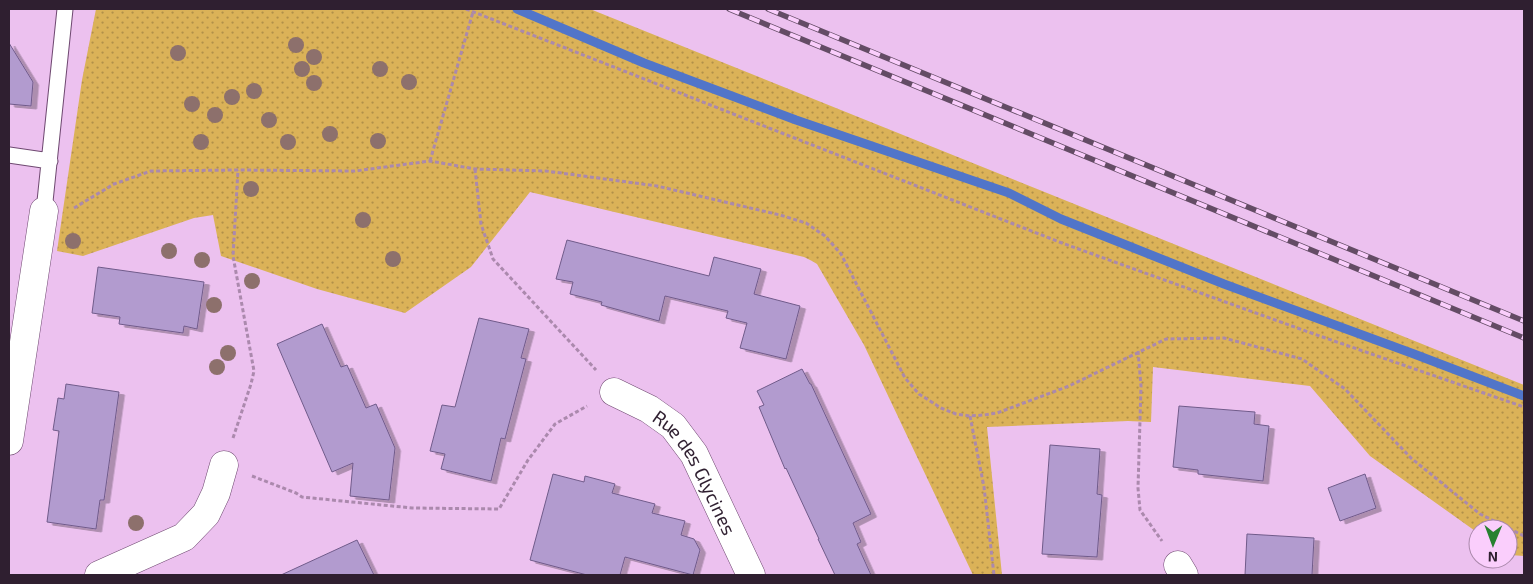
<svg xmlns="http://www.w3.org/2000/svg" width="1533" height="584" font-family="'Exo 2',sans-serif">
	<style>
		.park { fill: url(#park-dots) }
		.lines { fill: none; stroke-linecap: round; stroke-linejoin: round }
		.stream { stroke: #5175c9; stroke-width: 9 }
		.building { fill: #b29bcf; stroke: #705b8a; filter: url(#shadow) }
		.service-casing { stroke: #6f4971; stroke-width: 17 }
		.minor-casing { stroke: #6f4971; stroke-width: 29 }
		.path { stroke: #ab89ad; stroke-width: 3; stroke-dasharray: 4 2.5; stroke-linecap: butt }
		.service { stroke: #fff; stroke-width: 15 }
		.minor { stroke: #fff; stroke-width: 28 }
		.rail-casing { stroke: #644c65; stroke-width: 5.5 }
		.rail { stroke: #facefc; stroke-width: 4; stroke-dasharray: 11; stroke-linecap: butt }
		.tree { fill: #8d706c }
		.labels { text-anchor: middle; dominant-baseline: central; stroke-width: 4.5; stroke-linejoin: round; paint-order: stroke }
		.street-label { font-size: 19px; fill: #2f1f30; stroke: #facefc }
	</style>
	<defs>
		<pattern id="park-dots" width="8" height="8" patternUnits="userSpaceOnUse" patternTransform="scale(1.25)"><rect width="8" height="8" fill="#dbb258"/><path d="M2 2h.1M6 6h.1" fill="none" stroke="#b29049" stroke-width="1.8" stroke-linecap="round"/></pattern>
		<filter id="shadow"><feDropShadow dx="5.5" dy="3" stdDeviation="0" flood-color="#0004"/></filter>
	</defs>
	<rect width="100%" height="100%" fill="#ecc1ef"/>
	<path class="park" d="M 96,9 L 590,9 L 1524,385 L 1524,556 L 1510,555 L 1508,554 L 1508,529 L 1478,529 L 1478,533 L 1370,456 L 1310,386 L 1153,367 L 1151,422 L 1128,421 L 987,427 L 1002,575 L 973,575 L 864,345 L 817,264 L 812,261 L 804,257 L 530,192 L 471,267 L 405,313 L 317,289 L 221,256 L 213,215 L 194,218 L 83,256 L 57,251 L 82,80 Z"/>
	<g class="lines">
		<path class="stream" d="M 517,9 L 644,63 L 796,120 L 1009,193 L 1061,219 L 1224,284 L 1414,354 L 1524,396"/>
	</g>
	<path class="building" d="M 9,43 L 33,82 L 31,106 L 9,104 Z
		M 567,240 L 709,276 L 714,257 L 761,269 L 754,294 L 800,306 L 786,359 L 740,348 L 747,323 L 726,318 L 728,311 L 665,296 L 659,321 L 601,305 L 602,302 L 570,294 L 573,282 L 556,279 Z
		M 98,267 L 204,282 L 197,329 L 184,326 L 183,333 L 119,324 L 120,317 L 92,313 Z
		M 479,318 L 529,329 L 521,358 L 526,359 L 505,439 L 501,438 L 491,481 L 441,469 L 445,454 L 430,451 L 442,405 L 455,407 Z
		M 322,324 L 341,367 L 347,365 L 366,408 L 376,404 L 395,448 L 389,500 L 350,496 L 353,463 L 332,472 L 277,344 Z
		M 802,369 L 810,384 L 811,384 L 871,514 L 853,523 L 861,542 L 857,544 L 871,575 L 835,575 L 818,539 L 819,539 L 786,468 L 785,469 L 759,407 L 764,405 L 757,391 Z
		M 66,384 L 119,392 L 104,500 L 100,500 L 96,529 L 47,522 L 59,431 L 53,430 L 56,411 L 58,398 L 64,399 Z
		M 1179,406 L 1255,412 L 1254,424 L 1269,426 L 1263,481 L 1198,474 L 1198,470 L 1173,467 Z
		M 1050,445 L 1100,449 L 1097,494 L 1102,495 L 1097,557 L 1042,554 Z
		M 553,474 L 584,482 L 585,476 L 615,484 L 612,493 L 655,504 L 652,513 L 685,521 L 681,535 L 694,539 L 700,550 L 693,575 L 625,557 L 620,575 L 587,575 L 530,560 Z
		M 1365,474 L 1376,508 L 1340,521 L 1328,488 Z
		M 1247,534 L 1314,538 L 1312,575 L 1245,575 Z
		M 357,540 L 374,575 L 281,575 Z"/>
	<g class="lines">
		<g class="service-casing">
			<path id="service" d="M 9,155 L 50,161
				M 44,211 L 65,9"/>
		</g>
		<g class="minor-casing">
			<g id="minor">
				<path id="s1" d="M 614,392 L 649,409 L 673,426 L 694,454 L 751,575"/>
				<path d="M 9,441 L 44,211"/>
				<path d="M 1178,565 L 1184,575"/>
				<path d="M 99,575 L 184,537 L 206,514 L 216,493 L 224,465"/>
			</g>
		</g>
		<path class="path" d="M 466,9 L 1062,243 L 1314,334 L 1524,407
			M 430,161 L 473,12
			M 475,169 L 481,224 L 493,259 L 596,370
			M 74,208 L 114,184 L 151,171 L 238,170 L 355,171 L 430,161 L 475,169 L 546,171 L 657,186 L 780,215 L 806,223 L 825,236 L 841,254 L 905,378 L 919,394 L 941,408 L 956,414 L 970,416 L 984,415 L 997,413 L 1069,386 L 1166,339 L 1224,338 L 1302,359 L 1345,389 L 1411,458 L 1480,514 L 1524,536
			M 1138,351 L 1141,386 L 1138,488 L 1140,510 L 1162,541
			M 970,416 L 984,487 L 994,575
			M 233,438 L 251,384 L 254,371 L 233,256 L 238,170
			M 252,476 L 296,493 L 302,497 L 412,508 L 499,509 L 528,460 L 555,424 L 587,406"/>
		<use href="#service" class="service"/>
		<use href="#minor" class="minor"/>
		<g class="rail-casing">
			<path id="rail" d="M 729,9 L 1524,338
				M 768,9 L 1524,321"/>
		</g>
		<use href="#rail" class="rail"/>
	</g>
	<g class="tree">
		<circle cx="296" cy="45" r="8"/>
		<circle cx="178" cy="53" r="8"/>
		<circle cx="314" cy="57" r="8"/>
		<circle cx="302" cy="69" r="8"/>
		<circle cx="380" cy="69" r="8"/>
		<circle cx="409" cy="82" r="8"/>
		<circle cx="314" cy="83" r="8"/>
		<circle cx="254" cy="91" r="8"/>
		<circle cx="232" cy="97" r="8"/>
		<circle cx="192" cy="104" r="8"/>
		<circle cx="215" cy="115" r="8"/>
		<circle cx="269" cy="120" r="8"/>
		<circle cx="330" cy="134" r="8"/>
		<circle cx="378" cy="141" r="8"/>
		<circle cx="201" cy="142" r="8"/>
		<circle cx="288" cy="142" r="8"/>
		<circle cx="251" cy="189" r="8"/>
		<circle cx="363" cy="220" r="8"/>
		<circle cx="73" cy="241" r="8"/>
		<circle cx="169" cy="251" r="8"/>
		<circle cx="393" cy="259" r="8"/>
		<circle cx="202" cy="260" r="8"/>
		<circle cx="252" cy="281" r="8"/>
		<circle cx="214" cy="305" r="8"/>
		<circle cx="228" cy="353" r="8"/>
		<circle cx="217" cy="367" r="8"/>
		<circle cx="136" cy="523" r="8"/>
	</g>
	<g class="labels">
		<g class="street-label">
			<text stroke="none"><textPath href="#s1" startOffset="119">Rue des Glycines</textPath></text>
		</g>
	</g>
	<rect width="1533" height="584" fill="none" stroke="#2f1f30" stroke-width="20"/>
	<g transform="translate(1493 544) rotate(181)"><circle r="24" fill="#facefc" stroke="#a988aa"/>
	<path d="M0-4L9 19L0 12L-9 19Z" fill="#278130"/>
	<text y="-8" font-size="14" font-weight="bold" text-anchor="middle" fill="#2f1f30">N</text>
	</g>
</svg>
